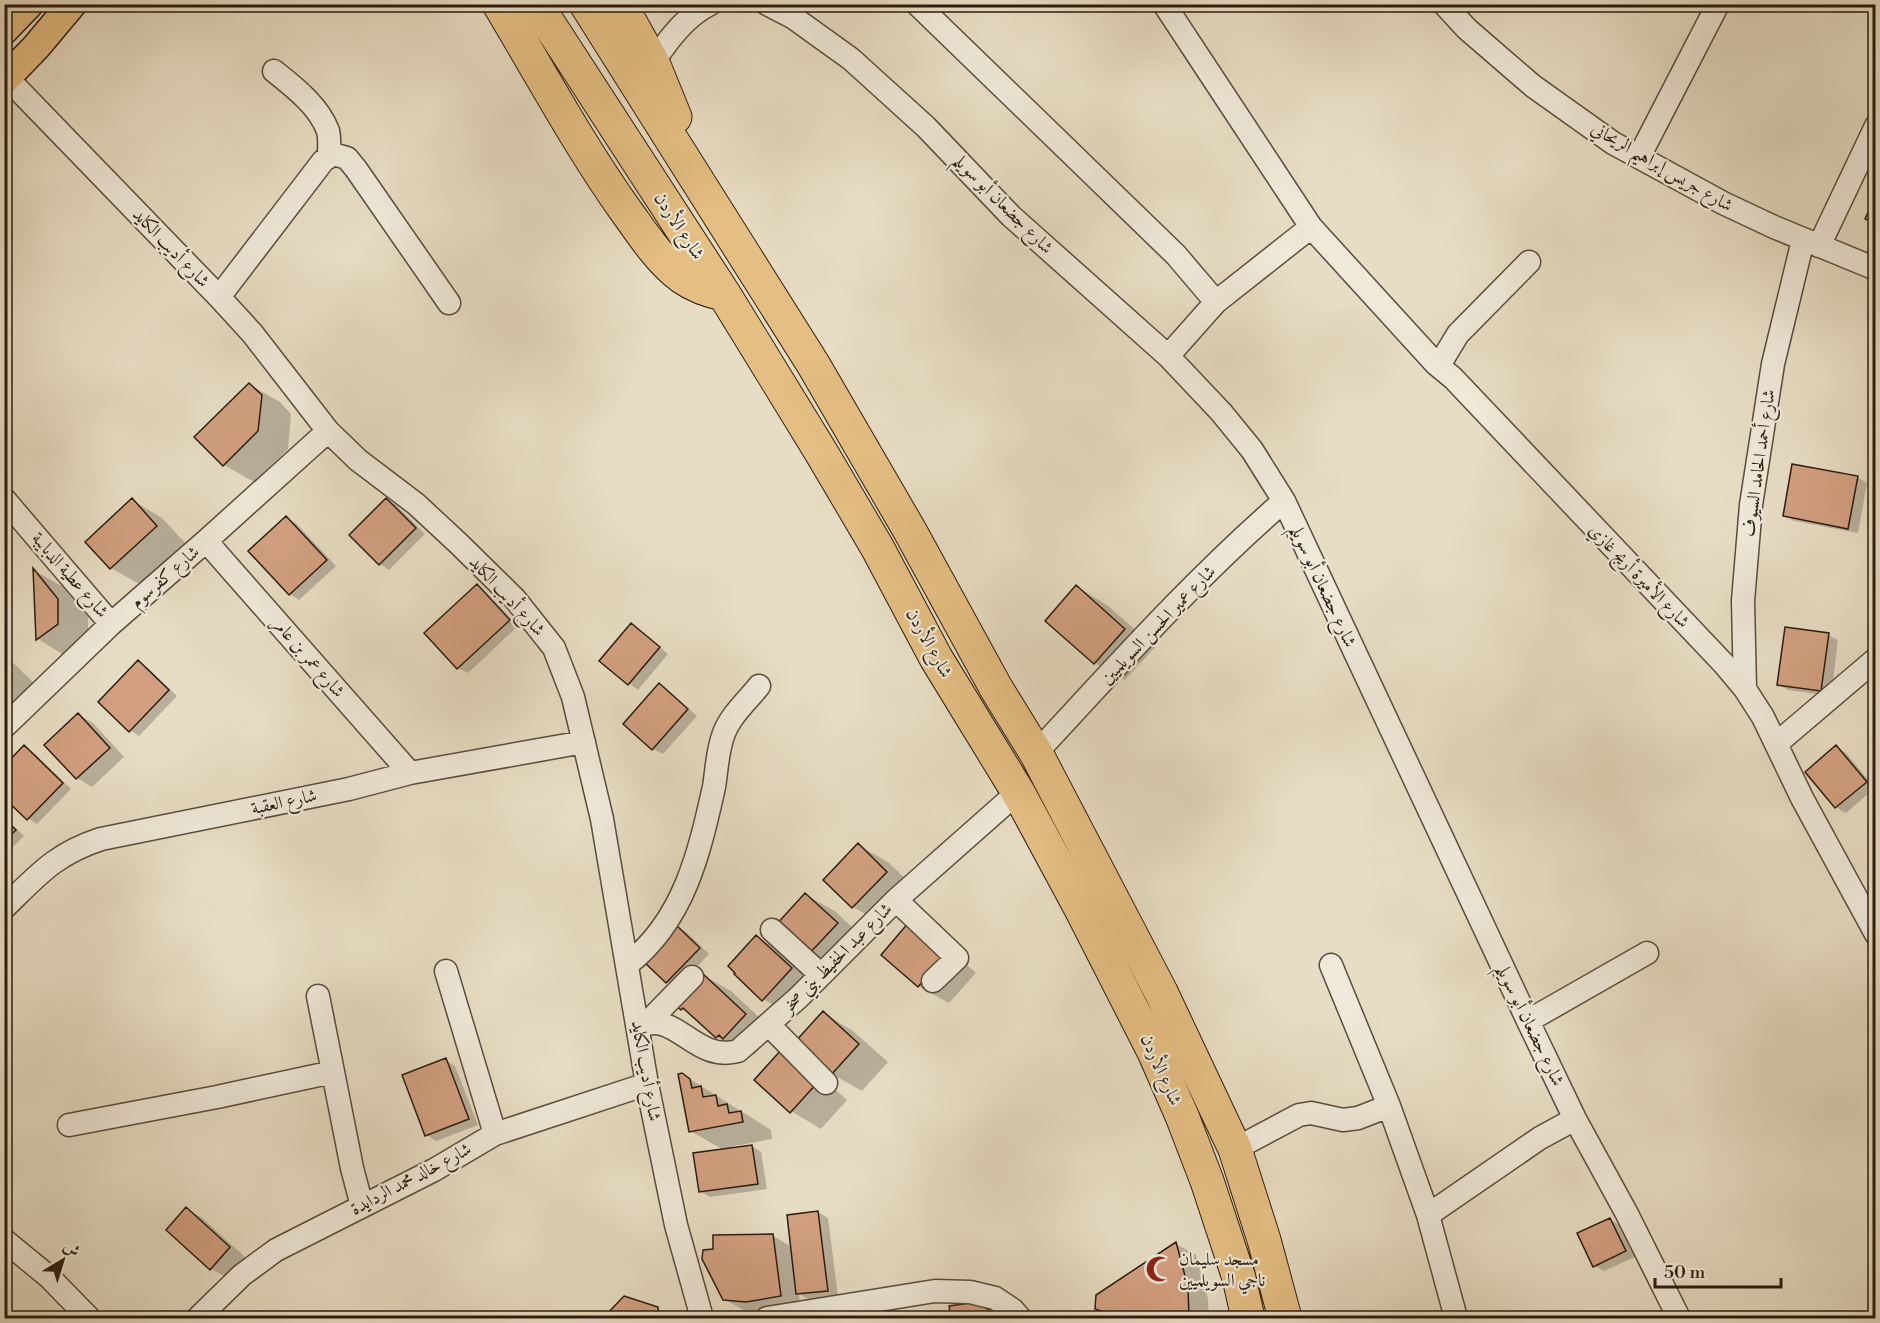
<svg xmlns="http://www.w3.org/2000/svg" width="1880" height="1323" font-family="'Libre Bodoni',Amiri,serif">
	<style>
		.shadow { fill: #0003 }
		.building { fill: #d2a080; stroke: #2b1c0e; stroke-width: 1.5 }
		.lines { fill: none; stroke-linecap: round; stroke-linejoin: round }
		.minor-casing { stroke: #5a4c3c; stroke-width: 25 }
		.major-casing { stroke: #2b1c0e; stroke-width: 31 }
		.highway-casing { stroke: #2b1c0e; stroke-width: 35 }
		.minor { stroke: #efe9d9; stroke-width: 22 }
		.major { stroke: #e4be82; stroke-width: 28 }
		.highway { stroke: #e4be82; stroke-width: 33 }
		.labels { text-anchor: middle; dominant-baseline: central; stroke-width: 4.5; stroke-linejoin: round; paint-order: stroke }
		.street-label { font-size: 18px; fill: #2b1c0e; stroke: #efe9d9 }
		.poi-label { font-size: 18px; fill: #2b1c0e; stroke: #efe9d9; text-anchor: start }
	</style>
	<rect width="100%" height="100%" fill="#e7ddc4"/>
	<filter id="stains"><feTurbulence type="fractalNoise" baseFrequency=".00333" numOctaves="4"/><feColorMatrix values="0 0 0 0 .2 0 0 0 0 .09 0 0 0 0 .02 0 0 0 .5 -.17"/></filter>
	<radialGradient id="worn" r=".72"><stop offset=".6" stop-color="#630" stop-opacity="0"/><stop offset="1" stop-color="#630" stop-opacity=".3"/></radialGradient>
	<path class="shadow" d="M 250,385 L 280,402 L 291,414 L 288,449 L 254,482 L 224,465 Z
		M 1857,477 L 1867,483 L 1858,533 L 1794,521 L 1784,516 Z
		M 132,500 L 162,518 L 186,544 L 141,585 L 111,568 Z
		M 387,500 L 396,505 L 425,534 L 389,570 L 380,564 Z
		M 286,518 L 296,523 L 336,566 L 299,600 L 290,594 Z
		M 35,571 L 63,587 L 88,617 L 88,642 L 67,657 L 38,639 Z
		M 477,586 L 486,592 L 518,626 L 468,673 L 458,668 Z
		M 1077,587 L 1107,605 L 1155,647 L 1125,680 L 1095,663 L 1047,621 Z
		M 631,625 L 641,631 L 668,654 L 638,690 L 601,661 Z
		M 1828,635 L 1838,640 L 1831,696 L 1788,690 L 1779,685 Z
		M 4,654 L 39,688 L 17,709 L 4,701 Z
		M 138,662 L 148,668 L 177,696 L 139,736 L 130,730 Z
		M 659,685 L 669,691 L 697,716 L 663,754 L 653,749 Z
		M 78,715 L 93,723 L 124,757 L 92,787 L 77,778 L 46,745 Z
		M 24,747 L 34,753 L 71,789 L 37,824 L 28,818 Z
		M 1836,747 L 1846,753 L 1875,788 L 1846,813 L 1836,807 Z
		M 4,816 L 24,836 L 4,856 Z
		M 858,845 L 888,862 L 917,890 L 883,924 L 853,907 Z
		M 806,895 L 836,912 L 867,941 L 838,972 L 808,955 Z
		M 677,926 L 686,932 L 709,954 L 677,988 L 667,982 L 644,960 Z
		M 757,937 L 787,955 L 821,986 L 793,1017 L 763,999 Z
		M 940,941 L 976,973 L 949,1003 L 918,986 Z
		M 701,974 L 731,991 L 775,1032 L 754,1055 L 749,1052 L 747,1054 L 717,1037 L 695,1017 L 682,1009 Z
		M 823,1013 L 853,1031 L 888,1062 L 862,1091 L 832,1074 Z
		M 445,1060 L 455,1066 L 478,1125 L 436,1141 L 427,1135 Z
		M 812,1069 L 847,1100 L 821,1129 L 791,1111 Z
		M 682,1074 L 771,1130 L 772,1139 L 729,1147 L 730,1149 L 752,1146 L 761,1152 L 767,1189 L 710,1197 L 700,1191 L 724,1150 L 690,1131 Z
		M 187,1209 L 202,1218 L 245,1257 L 226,1277 L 211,1269 Z
		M 818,1212 L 828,1218 L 838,1296 L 808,1299 L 799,1294 L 800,1307 L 767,1313 L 745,1311 L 724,1299 L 773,1236 L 792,1247 L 788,1216 Z
		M 1610,1219 L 1619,1225 L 1635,1257 L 1604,1271 L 1595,1266 Z
		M 1176,1244 L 1196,1255 L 1208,1299 L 1209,1318 L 1114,1318 L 1096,1308 Z
		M 624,1298 L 657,1309 L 674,1318 L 605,1318 Z
		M 978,1304 L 1003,1318 L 952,1318 L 951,1307 Z
		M 878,1306 L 893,1314 L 894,1318 L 854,1318 L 853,1311 Z"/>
	<path class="building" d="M 1876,195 L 1876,224 L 1865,219 Z
		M 249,383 L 262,395 L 258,431 L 223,466 L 194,437 Z
		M 1792,464 L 1858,476 L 1848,529 L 1783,516 Z
		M 132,498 L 157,526 L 110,569 L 85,542 Z
		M 386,498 L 416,528 L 379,565 L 349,535 Z
		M 286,516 L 327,560 L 289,595 L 248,551 Z
		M 33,568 L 58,599 L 58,624 L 36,640 Z
		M 477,584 L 510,620 L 457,669 L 424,633 Z
		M 1076,585 L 1125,629 L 1094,664 L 1045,621 Z
		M 631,623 L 660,647 L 628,685 L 599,661 Z
		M 1785,627 L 1829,633 L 1821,691 L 1777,685 Z
		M 138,660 L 169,690 L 129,732 L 98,702 Z
		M 659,683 L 688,709 L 652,750 L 623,724 Z
		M 78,713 L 110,748 L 76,779 L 44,745 Z
		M 24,745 L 63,783 L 27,820 L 4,798 L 4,766 Z
		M 1836,745 L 1867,782 L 1835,808 L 1805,772 Z
		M 4,819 L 16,830 L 4,841 Z
		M 858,843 L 887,872 L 852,908 L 823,880 Z
		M 805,893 L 838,923 L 807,956 L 775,926 Z
		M 909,922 L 946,954 L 918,987 L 881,955 Z
		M 676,925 L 700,948 L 666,983 L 642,960 Z
		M 756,935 L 792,968 L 762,1001 L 734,974 L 735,973 L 728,966 Z
		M 701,972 L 746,1014 L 723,1039 L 719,1035 L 716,1038 L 683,1008 L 681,1010 L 673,1003 Z
		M 823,1011 L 859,1044 L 831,1075 L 795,1042 Z
		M 782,1049 L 818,1082 L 790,1113 L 754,1080 Z
		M 446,1058 L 469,1119 L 425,1136 L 402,1075 Z
		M 682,1073 L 690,1079 L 692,1088 L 701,1086 L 703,1097 L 716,1095 L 718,1106 L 727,1104 L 729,1113 L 741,1111 L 743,1122 L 689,1132 L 678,1074 Z
		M 752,1145 L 758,1184 L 699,1192 L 693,1153 Z
		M 186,1207 L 230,1247 L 210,1270 L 166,1230 Z
		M 818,1211 L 828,1291 L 796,1294 L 787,1215 Z
		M 1610,1218 L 1626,1251 L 1593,1267 L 1577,1233 Z
		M 773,1234 L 781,1296 L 746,1302 L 723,1300 L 702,1259 L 703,1250 L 713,1249 L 713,1235 Z
		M 1176,1242 L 1188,1287 L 1189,1318 L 1123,1318 L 1095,1309 L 1096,1295 Z
		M 624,1296 L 658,1307 L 659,1318 L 603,1318 Z
		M 978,1302 L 999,1318 L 951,1318 L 949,1306 Z
		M 878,1304 L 880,1318 L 852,1318 L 851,1310 Z"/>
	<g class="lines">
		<g class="minor-casing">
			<path id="minor" d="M 767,4 L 794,18 L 851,59 L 926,127 L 1011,216 L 1168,356 L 1221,412 L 1252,450 L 1284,501 L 1528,1021 L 1575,1119 L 1627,1214 L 1679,1318
				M 917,4 L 1176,255 L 1216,302 L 1168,356
				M 1164,4 L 1311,227 L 1436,364
				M 1444,4 L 1467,29 L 1533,86 L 1613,143 L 1723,203 L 1774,227 L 1876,269
				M 274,71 C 294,87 319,106 328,131 C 330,138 329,148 329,155
				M 647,73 C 661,49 683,17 710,4
				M 7,78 L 219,297 L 252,333 L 328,431 L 358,460 L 416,504 L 458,543 L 515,599 L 554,648 L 573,697 L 602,819 L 647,1084 L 676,1225 L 702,1318
				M 1639,157 L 1718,4
				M 1819,246 L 1876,126
				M 1529,262 L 1458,334 L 1444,357 L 1436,364 L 1453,378 L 1724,664 L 1745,689 L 1763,717 L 1802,798 L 1876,934
				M 219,297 L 323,161 L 333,154 L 347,158 L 356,169 L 449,303
				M 1216,302 L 1311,227
				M 4,499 L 111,624
				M 206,541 L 410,773
				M 1745,689 L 1743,601 L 1751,505 L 1773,364 L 1803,240
				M 4,727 L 111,624 L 206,541 L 328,431
				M 1776,744 L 1876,659
				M 1036,753 C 1116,667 1195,578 1284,501
				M 896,900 L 957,958 L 933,981
				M 4,908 C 38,875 55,854 101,839 L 349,789 L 410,773 L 584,742
				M 772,930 L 820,974
				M 628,964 C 684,920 699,854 714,787 C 717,769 717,751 724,733 C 731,715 747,701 759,686
				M 1331,965 L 1389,1106 L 1428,1215
				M 446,971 L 495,1134
				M 318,996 L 352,1168 L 362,1206
				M 649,1021 L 692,977
				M 1528,1021 L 1647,953
				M 769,1025 L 826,1083
				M 639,1027 C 675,1008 694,1063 738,1051 L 798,998 L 896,900 L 1018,792
				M 69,1125 L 217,1097 L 333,1072
				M 1235,1149 L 1299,1115 L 1311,1113 L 1343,1120 L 1358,1118 L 1389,1106
				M 4,1240 L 49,1277 L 89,1318
				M 198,1318 L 242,1275 L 276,1250 L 434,1170 L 495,1134 L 647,1084
				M 767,1318 L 935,1291 L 970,1292 L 995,1298 L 1013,1310 L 1020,1318
				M 1456,1318 L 1428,1215 L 1540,1138 L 1575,1119"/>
		</g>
		<g class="major-casing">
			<path id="major" d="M 4,30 L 29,4
				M 4,80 L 36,47 L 72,4"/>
		</g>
		<g class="highway-casing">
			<path id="highway" d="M 499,4 C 541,74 579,145 626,211 C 642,233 659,260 682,277 C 695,286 708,291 724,294
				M 536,4 L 724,294 L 821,452 L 877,547 L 936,658 L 1018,792 L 1081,909 L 1154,1052 L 1182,1116 L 1207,1181 L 1239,1278 L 1248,1318
				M 586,4 L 813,364 L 910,531 L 996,688 L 1036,753 L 1161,992 L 1235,1149 L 1264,1240 L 1285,1318
				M 620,4 L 653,63 L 675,117"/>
		</g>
		<use href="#minor" class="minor"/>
		<use href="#major" class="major"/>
		<use href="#highway" class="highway"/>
	</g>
	<defs>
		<g id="mosque-bare" transform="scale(2.07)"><path d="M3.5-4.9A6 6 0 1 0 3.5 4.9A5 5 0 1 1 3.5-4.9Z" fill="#8f2418" stroke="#efe9d9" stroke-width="2.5" paint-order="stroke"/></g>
	</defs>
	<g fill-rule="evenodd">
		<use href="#mosque-bare" x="1159" y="1269"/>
	</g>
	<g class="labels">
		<g class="street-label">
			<text transform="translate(1662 167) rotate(30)">شارع جريس إبراهيم الريحاني</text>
			<text transform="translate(1003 204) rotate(45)">شارع جضعان أبو سويلم</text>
			<text transform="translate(679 226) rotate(57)">شارع الأردن</text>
			<text transform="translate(171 248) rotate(46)">شارع أديب الكايد</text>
			<text transform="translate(1759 463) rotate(-82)">شارع أحمد الحامد السيوف</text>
			<text transform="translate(70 575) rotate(49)">شارع عطية الدبايبة</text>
			<text transform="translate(1639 576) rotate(46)">شارع الأميرة أريج غازي</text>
			<text transform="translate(165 577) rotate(-41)">شارع كفرسوم</text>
			<text transform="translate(1323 586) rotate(65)">شارع جضعان أبو سويلم</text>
			<text transform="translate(507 596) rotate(47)">شارع أديب الكايد</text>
			<text transform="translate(1158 625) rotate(-46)">شارع عمير الحسن السويلميين</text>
			<text transform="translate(929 643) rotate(61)">شارع الأردن</text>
			<text transform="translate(308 657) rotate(49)">شارع عمر بن عامر</text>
			<text transform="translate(284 802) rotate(-12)">شارع العقبة</text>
			<text transform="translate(837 958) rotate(-45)">شارع عبد الحفيظ بني صخر</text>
			<text transform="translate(1530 1025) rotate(64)">شارع جضعان أبو سويلم</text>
			<text transform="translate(1161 1070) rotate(66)">شارع الأردن</text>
			<text transform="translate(646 1071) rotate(80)">شارع أديب الكايد</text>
			<text transform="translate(411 1179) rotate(-28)">شارع خالد محمد الردايدة</text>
		</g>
		<g class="poi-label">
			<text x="1179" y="1259">مسجد سليمان<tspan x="1179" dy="21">ناجي السويلميين</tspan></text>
		</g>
	</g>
	<rect width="1880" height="1323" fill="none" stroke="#e7ddc4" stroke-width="24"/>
	<rect x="6" y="6" width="1868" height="1311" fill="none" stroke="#2b1c0e" stroke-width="3"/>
	<rect x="12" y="12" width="1856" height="1299" fill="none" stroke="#2b1c0e" stroke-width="1.5"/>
	<g transform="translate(63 1260) rotate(38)" stroke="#efe9d9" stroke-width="4.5" paint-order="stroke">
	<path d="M0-4.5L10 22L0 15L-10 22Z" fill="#2b1c0e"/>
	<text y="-9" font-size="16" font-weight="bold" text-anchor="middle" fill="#2b1c0e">ش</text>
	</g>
	<path d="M1655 1278v9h126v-9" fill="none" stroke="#2b1c0e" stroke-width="3"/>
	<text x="1664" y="1278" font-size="18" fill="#2b1c0e" stroke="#efe9d9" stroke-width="4.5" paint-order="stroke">50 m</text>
	<rect width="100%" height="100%" filter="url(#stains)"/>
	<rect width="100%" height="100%" fill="url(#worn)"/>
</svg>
